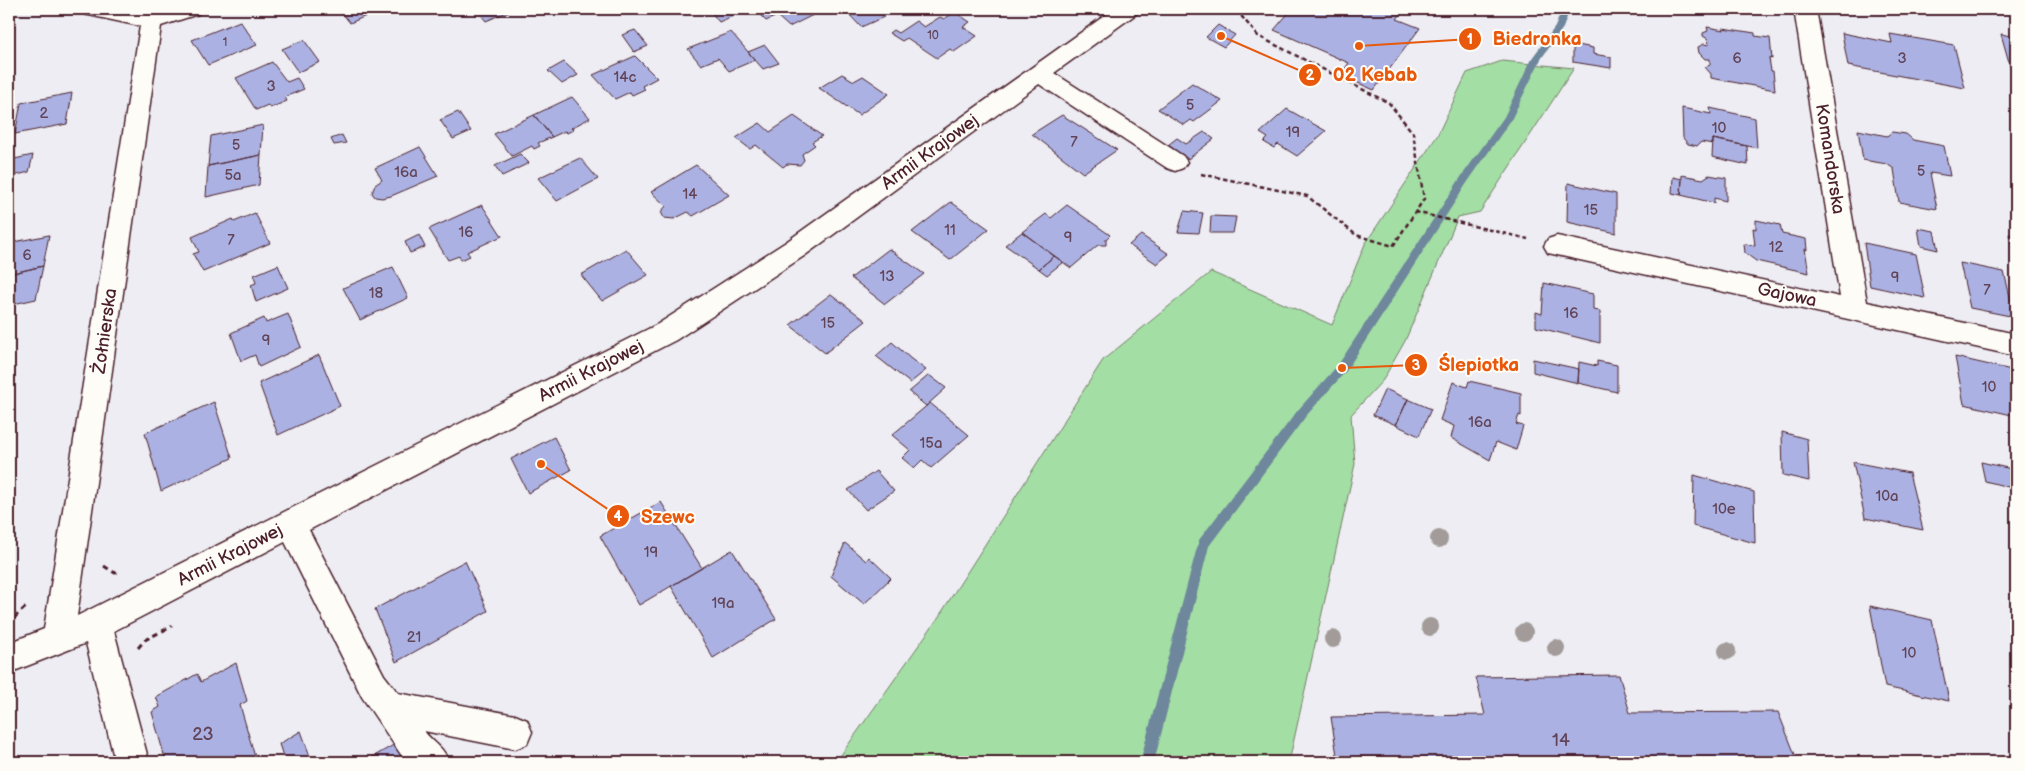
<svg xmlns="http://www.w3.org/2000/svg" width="2025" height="771" font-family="'Balsamiq Sans',sans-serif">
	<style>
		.green { fill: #a3dea4; stroke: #767e68 }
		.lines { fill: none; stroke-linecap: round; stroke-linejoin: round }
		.stream { fill: #6e879c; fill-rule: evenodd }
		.building { fill: #abb2e3; stroke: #4a1f2b }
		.minor-casing { stroke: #4a1f2b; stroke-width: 3 }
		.path-far1 { stroke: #4a1f2b; stroke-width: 2.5; stroke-dasharray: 4.5 3; stroke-linecap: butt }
		.path { stroke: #4a1f2b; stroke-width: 3; stroke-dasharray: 5.5 4.5; stroke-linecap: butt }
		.minor { fill: #fdfcf7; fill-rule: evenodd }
		.tree { fill: #a29b99 }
		.labels { text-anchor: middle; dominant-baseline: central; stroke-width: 4; stroke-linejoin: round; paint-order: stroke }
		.far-number-label { font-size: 12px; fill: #624459 }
		.number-label { font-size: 15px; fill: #624459 }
		.street-label { font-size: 18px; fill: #4a1f2b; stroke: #fdfcf7 }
		.near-number-label { font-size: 18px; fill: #624459 }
		.leader { fill: none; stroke: #e8590c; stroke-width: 2 }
		.callout-dot { fill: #e8590c; stroke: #fdfcf7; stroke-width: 2 }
		.mark-label { font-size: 15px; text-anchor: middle; font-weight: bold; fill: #fff }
		.callout-label { font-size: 19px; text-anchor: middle; font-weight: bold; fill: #e8590c; stroke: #fdfcf7; stroke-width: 4; stroke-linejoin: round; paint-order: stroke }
	</style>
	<rect width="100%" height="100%" fill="#ededf3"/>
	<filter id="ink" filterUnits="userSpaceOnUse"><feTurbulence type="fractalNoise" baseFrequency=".02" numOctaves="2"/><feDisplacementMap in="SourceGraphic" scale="10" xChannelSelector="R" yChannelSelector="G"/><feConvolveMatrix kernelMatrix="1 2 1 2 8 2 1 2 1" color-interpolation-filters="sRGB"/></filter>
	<g filter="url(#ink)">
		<path class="green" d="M 1502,61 L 1574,68 L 1480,212 L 1458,217 L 1405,341 L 1383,380 L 1351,415 L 1355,464 L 1289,762 L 836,762 L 938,618 L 1103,360 L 1211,272 L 1332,325 L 1365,244 L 1437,136 L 1467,73 Z"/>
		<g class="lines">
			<path class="stream" d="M 1562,9 L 1570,9 L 1563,28 L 1541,59 L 1511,120 L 1467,183 L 1346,371 L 1306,416 L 1209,546 L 1154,762 L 1140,762 L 1199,540 L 1298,410 L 1338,365 L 1461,177 L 1504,117 L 1532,58 L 1555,27 Z"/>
		</g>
		<path class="building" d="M 339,9 L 382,9 L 350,23 Z
			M 476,9 L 514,9 L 486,21 Z
			M 719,9 L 726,9 L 733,16 L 719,22 L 711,12 Z
			M 764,9 L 815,9 L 819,12 L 789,27 L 777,16 L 766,21 L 757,12 Z
			M 851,9 L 876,9 L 884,17 L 861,27 L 846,11 Z
			M 1292,9 L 1405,9 L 1397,19 L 1420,28 L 1374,90 L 1340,75 L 1349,63 L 1274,30 Z
			M 1919,9 L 1944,9 L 1945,13 L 1941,13 Z
			M 955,12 L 970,22 L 963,27 L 977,36 L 954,52 L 950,49 L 937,58 L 907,38 L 902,41 L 889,33 L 893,30 L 898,33 L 916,21 L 924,27 L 940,17 L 944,19 Z
			M 240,21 L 257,45 L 208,65 L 192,40 Z
			M 1218,25 L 1235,35 L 1224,47 L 1206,37 Z
			M 1707,27 L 1724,30 L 1723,28 L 1755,33 L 1755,36 L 1770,38 L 1772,59 L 1769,58 L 1771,71 L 1773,71 L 1775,90 L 1711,78 L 1711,74 L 1705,67 L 1710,65 L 1710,59 L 1705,59 L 1699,53 L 1698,47 L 1704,44 L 1709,45 L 1708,39 L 1703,36 L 1703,33 L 1708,31 Z
			M 635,30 L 648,46 L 634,52 L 622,35 Z
			M 731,32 L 755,60 L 729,71 L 718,58 L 701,65 L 688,49 Z
			M 1842,33 L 1892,43 L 1890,34 L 1954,45 L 1965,88 L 1848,66 Z
			M 2001,34 L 2016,37 L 2016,87 Z
			M 304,40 L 320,62 L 298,72 L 282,49 Z
			M 1573,44 L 1593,48 L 1593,54 L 1611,57 L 1611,68 L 1573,62 Z
			M 765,45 L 779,63 L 763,69 L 748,52 Z
			M 635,56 L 657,78 L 642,86 L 645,89 L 632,95 L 630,92 L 615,99 L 593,75 Z
			M 272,62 L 287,82 L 297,78 L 304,89 L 285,97 L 287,101 L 270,108 L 268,105 L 256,110 L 236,78 Z
			M 564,62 L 578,75 L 562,84 L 548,71 Z
			M 842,74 L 854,81 L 863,76 L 889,94 L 859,115 L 819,88 Z
			M 1192,83 L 1222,101 L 1194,122 L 1191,120 L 1184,125 L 1158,109 Z
			M 72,93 L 67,124 L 15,134 L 21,103 Z
			M 572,97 L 590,118 L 571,128 L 573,130 L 567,133 L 565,131 L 552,137 L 534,115 Z
			M 1682,108 L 1711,114 L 1710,108 L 1755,118 L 1757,148 L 1713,139 L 1713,144 L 1701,142 L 1697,146 L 1688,144 L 1683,138 Z
			M 1287,109 L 1326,131 L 1297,156 L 1278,144 L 1274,148 L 1264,142 L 1268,138 L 1260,133 Z
			M 458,112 L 471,131 L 453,139 L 440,120 Z
			M 534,115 L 552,137 L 538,143 L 540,146 L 534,149 L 532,146 L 512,156 L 494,134 Z
			M 1062,115 L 1117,150 L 1083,173 L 1032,134 Z
			M 794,116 L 822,136 L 812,142 L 815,145 L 802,154 L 804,160 L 800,165 L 787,164 L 783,167 L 756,145 L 750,149 L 736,138 L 760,123 L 770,132 Z
			M 263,125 L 261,155 L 208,166 L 211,136 Z
			M 1858,130 L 1887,136 L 1892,132 L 1906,134 L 1913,140 L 1944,146 L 1950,176 L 1930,173 L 1937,209 L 1899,202 L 1894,169 L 1887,164 L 1863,160 Z
			M 1204,132 L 1214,139 L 1188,159 L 1168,145 L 1177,138 L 1186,144 Z
			M 342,135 L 346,143 L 334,145 L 331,139 Z
			M 1713,139 L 1747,146 L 1748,165 L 1712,157 Z
			M 420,147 L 438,176 L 391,196 L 382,198 L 375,197 L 372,193 L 375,185 L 382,180 L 375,168 Z
			M 520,154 L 529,163 L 502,176 L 495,166 Z
			M 33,155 L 29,172 L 9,177 L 10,160 Z
			M 261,155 L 259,185 L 206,197 L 208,166 Z
			M 580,158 L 598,179 L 557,201 L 538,178 Z
			M 696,165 L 729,195 L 693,216 L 688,212 L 674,219 L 664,218 L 661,212 L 666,206 L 651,192 Z
			M 1682,175 L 1703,179 L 1709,175 L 1726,178 L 1726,201 L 1714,198 L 1714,203 L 1681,195 Z
			M 1673,177 L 1682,179 L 1681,195 L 1672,193 Z
			M 1568,183 L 1616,194 L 1616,233 L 1567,222 Z
			M 951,202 L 989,229 L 950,260 L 912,232 Z
			M 482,205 L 502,236 L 467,252 L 470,256 L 461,260 L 459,256 L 448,260 L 429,229 Z
			M 1067,205 L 1110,235 L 1106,239 L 1106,245 L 1098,245 L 1071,268 L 1022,232 L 1046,214 L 1051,218 Z
			M 1184,211 L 1203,213 L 1199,233 L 1178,232 Z
			M 255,213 L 270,243 L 203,272 L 193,254 L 199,252 L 192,237 L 233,219 L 234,222 Z
			M 1211,216 L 1236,217 L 1233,233 L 1210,233 Z
			M 1756,220 L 1780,225 L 1782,234 L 1806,239 L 1807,250 L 1805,249 L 1809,273 L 1756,261 L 1745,253 L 1744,244 L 1755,246 L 1753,228 L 1756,229 Z
			M 1918,228 L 1934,231 L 1938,250 L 1921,246 Z
			M 1022,232 L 1054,256 L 1039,269 L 1005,245 Z
			M 2009,234 L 2016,236 L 2016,265 Z
			M 49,235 L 43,266 L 9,274 L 9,243 Z
			M 419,235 L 425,247 L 410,253 L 405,242 Z
			M 1141,235 L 1169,254 L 1157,264 L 1129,245 Z
			M 1864,243 L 1916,254 L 1925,298 L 1870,286 Z
			M 626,249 L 648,275 L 602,301 L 581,275 Z
			M 889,249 L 924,274 L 885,304 L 851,278 Z
			M 1054,256 L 1063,262 L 1047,275 L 1039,269 Z
			M 1960,263 L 2004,272 L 2015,317 L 1970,308 Z
			M 278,265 L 288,288 L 256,302 L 251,285 L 256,283 L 254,275 Z
			M 43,266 L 36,299 L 9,305 L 9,274 Z
			M 393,267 L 408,298 L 360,320 L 343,288 Z
			M 1544,283 L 1593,294 L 1593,310 L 1600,311 L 1600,343 L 1536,327 L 1536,312 L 1542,314 Z
			M 831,294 L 866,321 L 825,353 L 790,325 Z
			M 288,314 L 301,347 L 259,367 L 255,355 L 241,361 L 231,333 L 264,318 L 266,323 Z
			M 892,342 L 911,359 L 926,370 L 910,383 L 876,356 Z
			M 319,355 L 340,406 L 278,435 L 259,383 Z
			M 1955,357 L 2016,371 L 2016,416 L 1964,404 Z
			M 1533,359 L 1579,369 L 1578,383 L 1533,372 Z
			M 1597,361 L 1617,365 L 1617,392 L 1578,383 L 1579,362 L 1597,366 Z
			M 929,375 L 946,388 L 926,406 L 909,392 Z
			M 1469,381 L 1521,393 L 1521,416 L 1519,415 L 1516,424 L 1523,426 L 1516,450 L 1496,442 L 1490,460 L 1451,438 L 1454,426 L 1440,420 L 1453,382 L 1467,387 Z
			M 1385,389 L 1408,399 L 1396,425 L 1373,415 Z
			M 1408,399 L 1431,409 L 1419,436 L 1396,425 Z
			M 214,402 L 232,458 L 161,491 L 145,433 Z
			M 930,403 L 969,435 L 931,468 L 922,460 L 914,468 L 902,458 L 910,450 L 892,435 Z
			M 1782,432 L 1807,439 L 1809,481 L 1783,475 Z
			M 554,437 L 571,470 L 528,493 L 511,459 Z
			M 1853,462 L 1909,473 L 1923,530 L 1865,518 Z
			M 1981,462 L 2016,470 L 2016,489 L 1985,481 Z
			M 876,471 L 894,491 L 866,510 L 848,490 Z
			M 1694,475 L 1754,492 L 1755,543 L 1693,526 Z
			M 661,502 L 702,568 L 639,605 L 600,536 Z
			M 845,543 L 866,561 L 869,557 L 891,578 L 864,604 L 831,576 Z
			M 732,550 L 776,619 L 713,658 L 671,586 Z
			M 465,561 L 488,611 L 396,662 L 375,609 Z
			M 1870,606 L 1932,620 L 1949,701 L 1885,687 Z
			M 2010,648 L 2016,649 L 2016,670 Z
			M 236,663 L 247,701 L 240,705 L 255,757 L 246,762 L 166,762 L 152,712 L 160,707 L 156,697 L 197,674 L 201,682 Z
			M 1619,675 L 1630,713 L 1778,712 L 1798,762 L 1338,762 L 1331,717 L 1485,715 L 1476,677 Z
			M 301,731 L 312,762 L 285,762 L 279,744 Z
			M 397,743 L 404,762 L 364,762 Z"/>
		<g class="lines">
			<g class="minor-casing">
				<path id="minor" d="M 81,9 L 122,9 L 150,15 L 169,9 L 201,9 L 198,14 L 161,26 L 77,616 L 658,324 L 786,242 L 1114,9 L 1139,9 L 1136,14 L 1054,73 L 1183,156 L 1187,162 L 1183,168 L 1175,171 L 1167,168 L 1039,84 L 804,256 L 676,340 L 309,530 L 384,675 L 398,693 L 515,715 L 527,720 L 532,732 L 527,744 L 515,749 L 424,731 C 434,744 443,746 449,762 L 406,762 L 362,697 L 285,542 L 114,631 L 149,762 L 115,762 L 86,643 L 9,673 L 9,643 L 44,629 L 140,26 L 84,14 Z
					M 1794,9 L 1816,9 L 1867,302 L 2016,334 L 2016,356 L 1548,253 L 1544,246 L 1548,239 L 1557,236 L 1840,297 Z"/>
			</g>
			<path class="path-far1" d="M 1201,174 L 1307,196 L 1356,235 L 1393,246 L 1424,199 L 1413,133 L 1389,103 L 1258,36 L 1238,12
				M 1415,212 L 1528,239"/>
			<path class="path" d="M 104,566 L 115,573 L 118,572
				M 14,618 L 28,605
				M 138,648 L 145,640 L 172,626"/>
			<use href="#minor" class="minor"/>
		</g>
		<g class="tree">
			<circle cx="1439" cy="539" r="9"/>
			<circle cx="1430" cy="627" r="9"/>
			<circle cx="1524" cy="632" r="9"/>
			<circle cx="1333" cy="639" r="9"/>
			<circle cx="1556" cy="648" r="9"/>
			<circle cx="1727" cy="651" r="9"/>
		</g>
	</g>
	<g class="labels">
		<g class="far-number-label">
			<text x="933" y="35">10</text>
			<text x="225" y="42">1</text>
		</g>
		<g class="number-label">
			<text x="1737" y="58">6</text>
			<text x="1902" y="58">3</text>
			<text x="625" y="77">14c</text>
			<text x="271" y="86">3</text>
			<text x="1190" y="105">5</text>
			<text x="44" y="113">2</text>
			<text x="1719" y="128">10</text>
			<text x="1293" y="132">19</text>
			<text x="1074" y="142">7</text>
			<text x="236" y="145">5</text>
			<text x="1921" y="171">5</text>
			<text x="406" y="172">16a</text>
			<text x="233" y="175">5a</text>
			<text x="690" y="194">14</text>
			<text x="1591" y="210">15</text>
			<text x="950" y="230">11</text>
			<text x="466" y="232">16</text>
			<text x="1068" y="237">9</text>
			<text x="231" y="240">7</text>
			<text x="1776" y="247">12</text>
			<text x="27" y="255">6</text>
			<text x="887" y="276">13</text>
			<text x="1895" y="277">9</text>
			<text x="1987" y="290">7</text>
			<text x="376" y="293">18</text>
			<text x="1571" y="313">16</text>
			<text x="828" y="323">15</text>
			<text x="266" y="340">9</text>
			<text x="1989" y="387">10</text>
			<text x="1480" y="422">16a</text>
			<text x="931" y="443">15a</text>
			<text x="1887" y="496">10a</text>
			<text x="1724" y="509">10e</text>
			<text x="651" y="552">19</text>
			<text x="723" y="603">19a</text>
			<text x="414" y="637">21</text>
			<text x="1909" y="653">10</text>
		</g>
		<g class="street-label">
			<text transform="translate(930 152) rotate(-36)">Armii Krajowej</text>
			<text transform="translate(1830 159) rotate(81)">Komandorska</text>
			<text transform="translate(1787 295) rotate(12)">Gajowa</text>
			<text transform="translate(105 331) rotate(-82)">Żołnierska</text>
			<text transform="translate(591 371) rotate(-27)">Armii Krajowej</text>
			<text transform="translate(230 555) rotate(-27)">Armii Krajowej</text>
		</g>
		<g class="near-number-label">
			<text x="203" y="734">23</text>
			<text x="1561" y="740">14</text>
		</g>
	</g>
	<path class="leader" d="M1359 46L1470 39M1221 36L1310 75M1342 368L1416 365M541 464L618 516"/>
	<g class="callout-dot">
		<circle cx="1359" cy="46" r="5"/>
		<circle cx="1221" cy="36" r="5"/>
		<circle cx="1342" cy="368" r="5"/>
		<circle cx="541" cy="464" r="5"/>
		<circle cx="1470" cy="39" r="12"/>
		<circle cx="1310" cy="75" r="12"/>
		<circle cx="1416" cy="365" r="12"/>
		<circle cx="618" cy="516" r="12"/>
	</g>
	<g class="mark-label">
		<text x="1470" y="44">1</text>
		<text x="1310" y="80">2</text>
		<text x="1416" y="370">3</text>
		<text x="618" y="521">4</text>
	</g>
	<g class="callout-label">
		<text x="1537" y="45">Biedronka</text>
		<text x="1375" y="81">02 Kebab</text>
		<text x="1479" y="371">Ślepiotka</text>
		<text x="668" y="523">Szewc</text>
	</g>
	<rect width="2025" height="771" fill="none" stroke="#fdfcf7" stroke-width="30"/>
	<rect x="15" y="15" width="1995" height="741" fill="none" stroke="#4a1f2b" stroke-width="2" filter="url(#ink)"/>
</svg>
